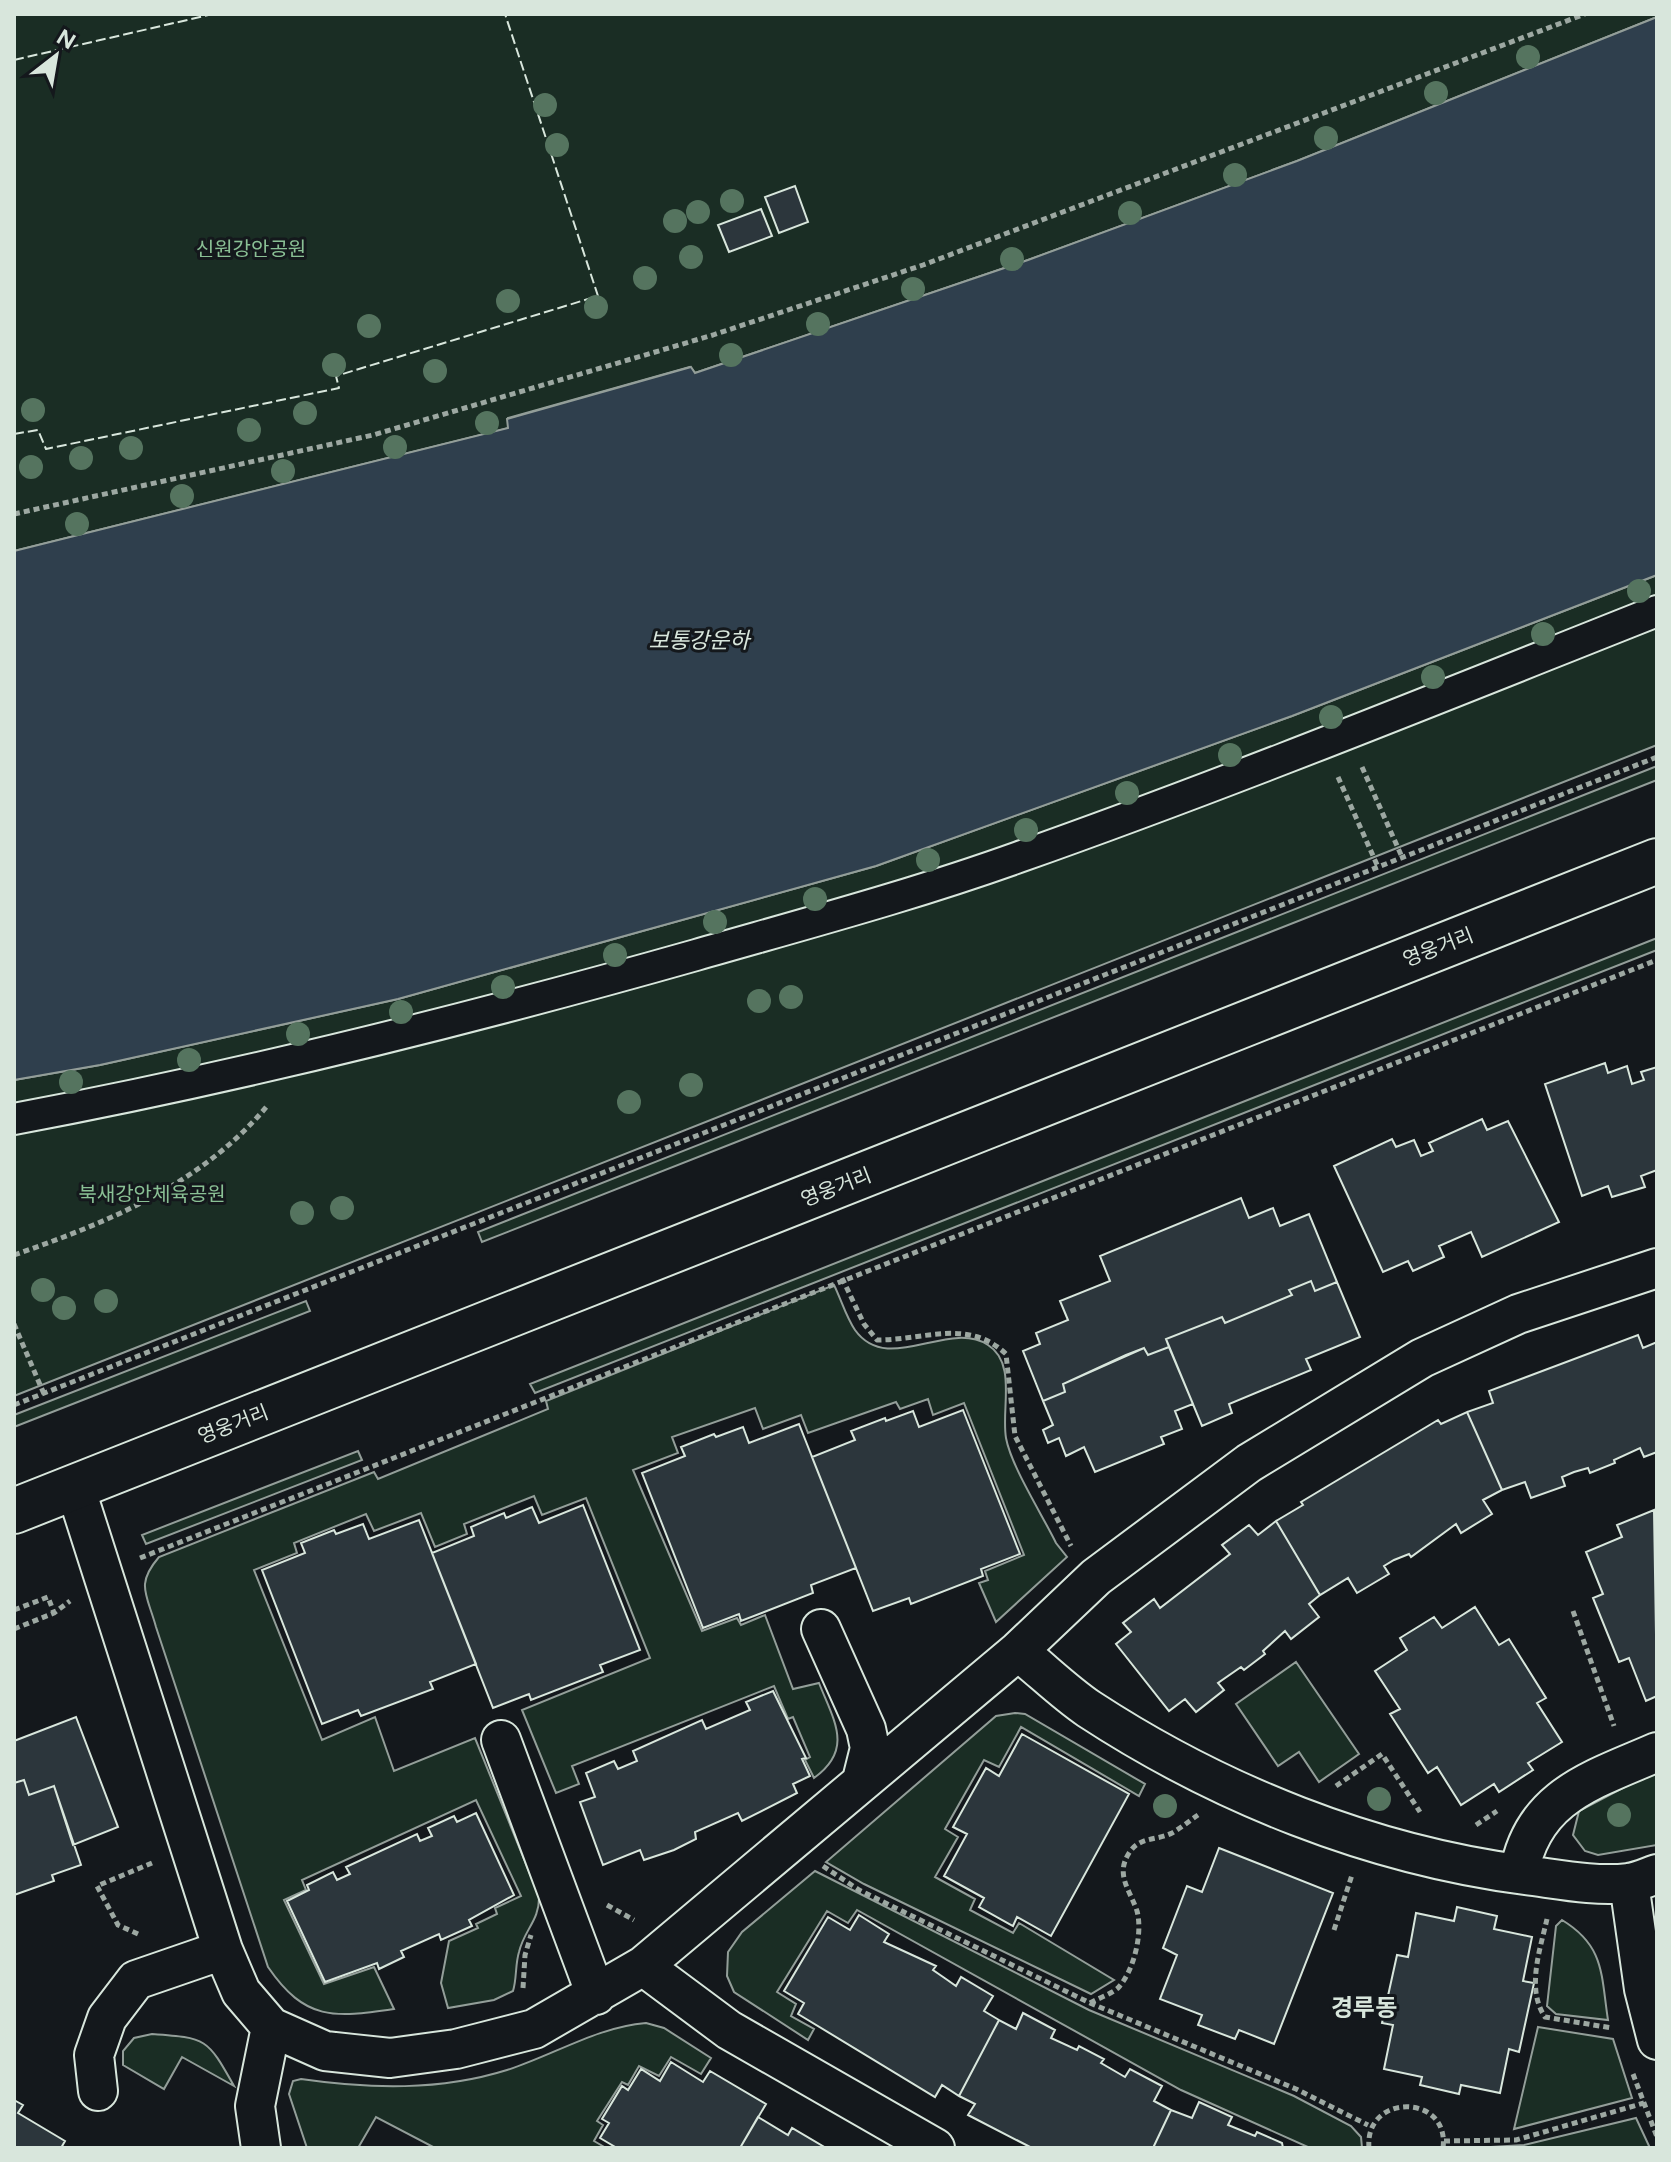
<svg xmlns="http://www.w3.org/2000/svg" width="1671" height="2162" font-family="Figtree,'Noto Sans KR',sans-serif">
	<style>
		.green { fill: #1a2d24; stroke: #939e99; stroke-width: 2 }
		.water { fill: #2f3f4d; stroke: #939e99; stroke-width: 2 }
		.building { fill: #2c363c; stroke: #d8e6dc; stroke-width: 2 }
		.lines { fill: none; stroke-linecap: round; stroke-linejoin: round }
		.pedestrian-casing { stroke: #d8e6dc; stroke-width: 34 }
		.minor-casing { stroke: #d8e6dc; stroke-width: 42 }
		.primary-casing { stroke: #d8e6dc; stroke-width: 48 }
		.path { stroke: #9da8a2; stroke-width: 5; stroke-dasharray: 6 4; stroke-linecap: butt }
		.pedestrian { stroke: #14181c; stroke-width: 30 }
		.minor { stroke: #14181c; stroke-width: 38 }
		.primary { stroke: #14181c; stroke-width: 44 }
		.fence { stroke: #d8e6dc; stroke-width: 2; stroke-dasharray: 10 4; stroke-linecap: butt }
		.tree { fill: #55745f }
		.labels { text-anchor: middle; dominant-baseline: central; stroke-width: 6; stroke-linejoin: round; paint-order: stroke }
		.park-label { font-size: 20px; fill: #8ac095; stroke: #14181c }
		.street-label { font-size: 20px; fill: #d8e6dc; stroke: #14181c }
		.water-label { font-size: 22px; font-style: italic; fill: #d8e6dc; stroke: #14181c }
		.quarter-label { font-size: 24px; font-weight: bold; fill: #d8e6dc; stroke: #14181c }
	</style>
	<rect width="100%" height="100%" fill="#14181c"/>
	<path class="green" d="M 14,14 L 1657,14 L 1657,17 L 1297,161 L 1028,260 L 695,373 L 690,367 L 508,418 L 509,428 L 14,551 Z
		M 1657,575 L 1657,745 L 14,1396 L 14,1080 L 100,1065 L 398,999 L 876,866 L 1292,716 Z
		M 1657,766 L 1657,780 L 482,1242 L 478,1232 Z
		M 1657,938 L 1657,950 L 1517,1005 L 535,1393 L 530,1384 Z
		M 834,1285 C 841,1299 846,1317 855,1330 C 888,1376 948,1319 988,1345 C 1017,1363 1001,1409 1006,1438 C 1011,1466 1043,1516 1056,1543 L 1067,1557 L 996,1622 L 979,1583 L 988,1580 L 985,1571 L 1024,1555 L 964,1403 L 933,1415 L 928,1399 L 900,1409 L 896,1402 L 808,1433 L 801,1415 L 763,1429 L 755,1408 L 672,1437 L 678,1453 L 633,1470 L 702,1631 L 737,1618 L 741,1625 L 765,1615 L 793,1689 L 819,1683 C 834,1721 854,1749 814,1778 L 805,1760 L 810,1757 L 793,1717 L 788,1719 L 774,1686 L 572,1766 L 579,1784 L 556,1793 L 522,1710 L 650,1658 L 586,1498 L 542,1515 L 534,1496 L 464,1524 L 467,1534 L 435,1547 L 421,1513 L 374,1531 L 366,1514 L 294,1543 L 297,1553 L 254,1570 L 322,1740 L 375,1717 L 394,1771 L 475,1738 L 539,1896 C 540,1920 524,1930 519,1952 C 515,1965 517,1978 513,1991 L 494,2000 L 448,2008 L 441,1983 L 449,1941 L 478,1928 L 476,1924 L 497,1914 L 495,1908 L 521,1896 L 476,1800 L 302,1880 L 306,1890 L 284,1900 L 324,1984 L 374,1967 L 394,2009 C 334,2018 305,2021 268,1967 L 156,1627 C 147,1594 135,1585 159,1557 L 374,1472 L 378,1479 L 548,1409 L 546,1401 Z
		M 306,1301 L 310,1311 L 14,1427 L 14,1415 Z
		M 358,1451 L 362,1460 L 146,1544 L 142,1535 Z
		M 1296,1662 L 1359,1754 L 1319,1782 L 1299,1752 L 1278,1766 L 1236,1704 Z
		M 1015,1713 L 1025,1714 L 1145,1784 L 1139,1796 L 1021,1727 L 999,1767 L 984,1760 L 945,1829 L 958,1837 L 935,1877 L 975,1899 L 970,1910 L 1013,1933 L 1019,1923 L 1114,1980 L 1091,1994 L 864,1884 L 826,1862 L 996,1716 Z
		M 1657,1770 L 1657,1845 L 1598,1855 L 1585,1851 L 1573,1835 L 1579,1811 Z
		M 815,1871 L 1089,2010 L 1294,2096 L 1351,2126 L 1361,2137 L 1362,2148 L 1310,2148 L 1181,2090 L 857,1910 L 848,1923 L 827,1911 L 777,1992 L 796,2004 L 791,2016 L 814,2029 L 808,2040 L 734,1992 L 727,1976 L 728,1952 L 742,1932 Z
		M 1562,1920 C 1605,1946 1601,1975 1608,2020 L 1556,2014 L 1547,2006 L 1556,1926 Z
		M 646,2023 L 664,2028 L 711,2058 L 701,2074 L 671,2057 L 659,2076 L 639,2066 L 628,2085 L 622,2082 L 597,2121 L 603,2125 L 594,2141 L 606,2148 L 435,2148 L 376,2117 L 358,2148 L 307,2148 L 289,2094 L 293,2081 L 301,2079 C 370,2089 440,2091 507,2070 C 554,2055 597,2027 646,2023 Z
		M 1538,2027 L 1613,2039 L 1632,2098 L 1514,2129 Z
		M 152,2034 C 207,2038 207,2038 234,2086 L 182,2057 L 164,2089 L 123,2065 L 123,2051 L 134,2038 Z
		M 1636,2118 L 1650,2148 L 1474,2148 L 1524,2145 Z"/>
	<path class="water" d="M 1657,17 L 1657,575 L 1292,716 L 876,866 L 398,999 L 100,1065 L 14,1080 L 14,551 L 508,428 L 507,419 L 691,367 L 695,373 L 1028,260 L 1297,161 Z"/>
	<path class="building" d="M 795,186 L 808,222 L 779,233 L 765,197 Z
		M 761,209 L 772,236 L 729,252 L 718,225 Z
		M 1605,1063 L 1608,1073 L 1627,1066 L 1632,1084 L 1644,1080 L 1641,1072 L 1657,1067 L 1657,1170 L 1641,1176 L 1645,1187 L 1612,1197 L 1608,1186 L 1582,1196 L 1545,1084 Z
		M 1482,1119 L 1487,1130 L 1508,1121 L 1559,1222 L 1482,1257 L 1471,1232 L 1439,1246 L 1444,1257 L 1413,1271 L 1408,1261 L 1383,1272 L 1334,1166 L 1392,1139 L 1396,1147 L 1414,1140 L 1421,1156 L 1433,1151 L 1429,1143 Z
		M 1241,1198 L 1249,1218 L 1273,1208 L 1280,1226 L 1309,1214 L 1337,1282 L 1315,1291 L 1311,1281 L 1289,1290 L 1292,1295 L 1225,1323 L 1222,1317 L 1166,1339 L 1169,1347 L 1148,1355 L 1144,1348 L 1126,1355 L 1063,1384 L 1065,1392 L 1043,1401 L 1023,1351 L 1040,1344 L 1036,1333 L 1068,1320 L 1060,1301 L 1110,1281 L 1100,1256 Z
		M 1311,1281 L 1315,1291 L 1337,1282 L 1360,1337 L 1306,1359 L 1311,1370 L 1229,1404 L 1232,1413 L 1202,1426 L 1166,1339 L 1222,1317 L 1225,1323 L 1292,1295 L 1289,1290 Z
		M 1638,1335 L 1643,1348 L 1657,1342 L 1657,1452 L 1644,1457 L 1640,1448 L 1614,1460 L 1615,1463 L 1590,1473 L 1588,1468 L 1574,1472 L 1562,1477 L 1565,1486 L 1531,1498 L 1525,1482 L 1502,1490 L 1467,1412 L 1493,1403 L 1489,1391 Z
		M 1169,1347 L 1193,1404 L 1175,1411 L 1182,1429 L 1161,1437 L 1164,1444 L 1095,1472 L 1084,1447 L 1066,1456 L 1059,1438 L 1048,1443 L 1043,1430 L 1053,1425 L 1043,1401 L 1065,1392 L 1063,1384 L 1144,1348 L 1148,1355 Z
		M 963,1410 L 1020,1554 L 981,1569 L 983,1576 L 911,1604 L 909,1598 L 873,1611 L 812,1457 L 855,1440 L 851,1431 L 885,1418 L 886,1421 L 913,1411 L 919,1427 Z
		M 1467,1412 L 1502,1490 L 1483,1500 L 1492,1514 L 1461,1533 L 1456,1524 L 1411,1557 L 1409,1554 L 1394,1560 L 1384,1566 L 1389,1574 L 1357,1593 L 1348,1578 L 1320,1595 L 1276,1521 L 1303,1505 L 1301,1502 L 1438,1420 L 1441,1424 Z
		M 799,1424 L 856,1568 L 811,1585 L 813,1593 L 741,1621 L 739,1614 L 703,1628 L 642,1473 L 685,1456 L 681,1447 L 714,1434 L 716,1437 L 743,1427 L 749,1443 Z
		M 583,1505 L 640,1650 L 600,1665 L 603,1672 L 531,1700 L 529,1694 L 493,1708 L 432,1553 L 474,1536 L 471,1527 L 504,1513 L 506,1518 L 532,1507 L 539,1523 Z
		M 1654,1510 L 1657,1696 L 1646,1701 L 1629,1658 L 1619,1662 L 1593,1598 L 1603,1594 L 1586,1552 L 1622,1537 L 1617,1525 Z
		M 419,1520 L 476,1664 L 430,1682 L 433,1689 L 361,1716 L 358,1710 L 322,1724 L 262,1570 L 305,1553 L 301,1543 L 334,1530 L 336,1534 L 363,1524 L 369,1539 Z
		M 1276,1521 L 1320,1595 L 1309,1604 L 1319,1617 L 1291,1639 L 1285,1631 L 1263,1651 L 1265,1654 L 1244,1670 L 1241,1667 L 1218,1683 L 1224,1690 L 1196,1712 L 1185,1699 L 1169,1711 L 1116,1644 L 1131,1632 L 1123,1623 L 1154,1599 L 1160,1608 L 1230,1554 L 1222,1545 L 1249,1525 L 1258,1535 Z
		M 1475,1607 L 1499,1645 L 1509,1639 L 1546,1698 L 1537,1703 L 1562,1742 L 1528,1763 L 1533,1770 L 1499,1792 L 1494,1784 L 1461,1805 L 1437,1767 L 1428,1773 L 1390,1714 L 1400,1709 L 1375,1671 L 1407,1650 L 1400,1638 L 1434,1617 L 1442,1628 Z
		M 773,1691 L 806,1758 L 802,1759 L 810,1776 L 793,1784 L 797,1793 L 742,1821 L 738,1813 L 695,1832 L 696,1839 L 674,1850 L 644,1860 L 640,1850 L 603,1865 L 580,1802 L 595,1797 L 586,1773 L 614,1761 L 618,1769 L 637,1761 L 633,1751 L 702,1720 L 706,1729 L 750,1710 L 746,1702 Z
		M 76,1717 L 118,1827 L 73,1845 L 54,1786 L 29,1795 L 24,1780 L 14,1783 L 14,1741 Z
		M 1022,1734 L 1129,1794 L 1051,1936 L 1017,1917 L 1013,1926 L 979,1907 L 984,1898 L 944,1876 L 967,1834 L 953,1827 L 986,1768 L 999,1776 Z
		M 24,1780 L 29,1795 L 54,1786 L 81,1865 L 52,1875 L 54,1881 L 14,1895 L 14,1783 Z
		M 476,1813 L 514,1895 L 469,1920 L 472,1926 L 441,1940 L 439,1934 L 401,1951 L 404,1957 L 379,1969 L 377,1963 L 325,1982 L 287,1901 L 309,1890 L 307,1885 L 333,1872 L 337,1880 L 350,1874 L 346,1867 L 417,1834 L 420,1841 L 432,1836 L 428,1828 L 454,1816 L 457,1822 Z
		M 1219,1848 L 1333,1893 L 1274,2044 L 1239,2030 L 1235,2039 L 1198,2025 L 1202,2015 L 1160,1999 L 1177,1955 L 1163,1948 L 1187,1886 L 1202,1892 Z
		M 1457,1907 L 1497,1916 L 1494,1929 L 1532,1937 L 1523,1981 L 1534,1983 L 1519,2052 L 1509,2049 L 1500,2093 L 1461,2085 L 1459,2094 L 1420,2085 L 1422,2077 L 1384,2069 L 1393,2025 L 1382,2023 L 1397,1955 L 1408,1957 L 1416,1913 L 1454,1921 Z
		M 859,1915 L 889,1934 L 884,1942 L 936,1966 L 933,1970 L 946,1979 L 956,1986 L 961,1977 L 993,1996 L 984,2011 L 999,2020 L 959,2096 L 942,2085 L 935,2097 L 798,2014 L 804,2003 L 784,1991 L 828,1917 L 850,1930 Z
		M 1023,2013 L 1055,2030 L 1051,2038 L 1077,2050 L 1079,2046 L 1104,2059 L 1101,2063 L 1125,2077 L 1130,2069 L 1162,2086 L 1154,2101 L 1171,2110 L 1153,2148 L 1032,2148 L 968,2115 L 975,2104 L 959,2096 L 999,2020 L 1016,2029 Z
		M 671,2062 L 703,2082 L 710,2071 L 766,2104 L 740,2148 L 617,2148 L 600,2138 L 609,2123 L 602,2119 L 622,2086 L 628,2090 L 641,2069 L 660,2081 Z
		M 14,2100 L 23,2105 L 18,2113 L 65,2141 L 61,2148 L 14,2148 Z
		M 1199,2102 L 1232,2117 L 1228,2125 L 1255,2136 L 1257,2132 L 1282,2143 L 1283,2148 L 1153,2148 L 1171,2110 L 1192,2118 Z
		M 758,2117 L 788,2135 L 792,2128 L 826,2148 L 740,2148 Z"/>
	<g class="lines">
		<g class="pedestrian-casing">
			<path id="pedestrian" d="M 14,1119 C 244,1076 470,1019 696,955 C 804,924 913,895 1019,857 C 1234,781 1445,695 1657,611"/>
		</g>
		<g class="minor-casing">
			<path id="minor" d="M 75,1487 L 223,1950 L 241,1992 L 271,2027 L 325,2051 L 390,2058 L 456,2049 L 534,2029 L 643,1966 L 1018,1651 L 1096,1577 L 1249,1463 L 1422,1358 L 1518,1314 L 1657,1268
				M 821,1629 L 866,1729 L 870,1748 L 862,1780
				M 1018,1651 C 1042,1670 1064,1692 1089,1709 C 1219,1794 1371,1855 1525,1875 C 1557,1879 1596,1887 1628,1883 C 1638,1882 1648,1877 1657,1874
				M 501,1740 L 596,1995
				M 1519,1874 C 1532,1796 1593,1780 1657,1752
				M 1629,1883 L 1644,1989 L 1657,2040
				M 643,1966 L 729,2030 L 935,2148
				M 98,2091 L 94,2055 L 107,2018 L 136,1980 L 223,1950
				M 261,2148 L 255,2106 L 271,2027"/>
		</g>
		<g class="primary-casing">
			<path id="primary" d="M 14,1511 L 1657,861"/>
		</g>
		<path class="path" d="M 14,514 L 373,435 L 713,335 L 923,265 L 1585,14
			M 1362,767 L 1402,857
			M 1338,777 L 1378,867
			M 14,1255 C 109,1222 202,1184 268,1105
			M 842,1278 L 864,1324 L 877,1340 C 925,1340 968,1318 1006,1354 L 1015,1436 L 1071,1546
			M 14,1324 L 44,1394
			M 14,1405 L 1657,757
			M 140,1558 L 1657,960
			M 14,1610 L 48,1597 L 54,1613
			M 1573,1611 L 1614,1726
			M 14,1629 L 54,1613 L 70,1601
			M 1336,1786 L 1382,1754 L 1420,1812
			M 1476,1825 L 1497,1811
			M 823,1866 L 859,1890 L 1090,2003 L 1296,2089 L 1368,2125
			M 607,1905 L 634,1920
			M 1547,1919 C 1540,1950 1526,1989 1545,2017 L 1612,2028
			M 1334,1930 L 1352,1875
			M 138,1934 L 118,1925 L 97,1886 L 152,1863
			M 523,1988 L 525,1955 L 531,1935
			M 1090,2003 C 1099,1998 1111,1994 1118,1988 C 1134,1971 1143,1933 1137,1911 C 1130,1890 1115,1875 1129,1853 C 1140,1836 1156,1841 1172,1833 C 1181,1828 1189,1821 1198,1815
			M 1633,2074 L 1657,2137
			M 1444,2141 L 1516,2140 L 1644,2103
			M 1369,2148 C 1364,2093 1450,2093 1443,2148"/>
		<use href="#pedestrian" class="pedestrian"/>
		<use href="#minor" class="minor"/>
		<use href="#primary" class="primary"/>
		<path class="fence" d="M 14,60 L 213,14
			M 14,434 L 38,430 L 46,449 L 339,388 L 336,376 L 598,296 L 505,14"/>
	</g>
	<g class="tree">
		<circle cx="1528" cy="57" r="12"/>
		<circle cx="1436" cy="93" r="12"/>
		<circle cx="545" cy="105" r="12"/>
		<circle cx="1326" cy="138" r="12"/>
		<circle cx="557" cy="145" r="12"/>
		<circle cx="1235" cy="175" r="12"/>
		<circle cx="732" cy="201" r="12"/>
		<circle cx="698" cy="212" r="12"/>
		<circle cx="1130" cy="213" r="12"/>
		<circle cx="675" cy="221" r="12"/>
		<circle cx="691" cy="257" r="12"/>
		<circle cx="1012" cy="259" r="12"/>
		<circle cx="645" cy="278" r="12"/>
		<circle cx="913" cy="289" r="12"/>
		<circle cx="508" cy="301" r="12"/>
		<circle cx="596" cy="307" r="12"/>
		<circle cx="818" cy="324" r="12"/>
		<circle cx="369" cy="326" r="12"/>
		<circle cx="731" cy="355" r="12"/>
		<circle cx="334" cy="365" r="12"/>
		<circle cx="435" cy="371" r="12"/>
		<circle cx="33" cy="410" r="12"/>
		<circle cx="305" cy="413" r="12"/>
		<circle cx="487" cy="423" r="12"/>
		<circle cx="249" cy="430" r="12"/>
		<circle cx="395" cy="447" r="12"/>
		<circle cx="131" cy="448" r="12"/>
		<circle cx="81" cy="458" r="12"/>
		<circle cx="31" cy="467" r="12"/>
		<circle cx="283" cy="471" r="12"/>
		<circle cx="182" cy="496" r="12"/>
		<circle cx="77" cy="524" r="12"/>
		<circle cx="1639" cy="591" r="12"/>
		<circle cx="1543" cy="634" r="12"/>
		<circle cx="1433" cy="677" r="12"/>
		<circle cx="1331" cy="717" r="12"/>
		<circle cx="1230" cy="755" r="12"/>
		<circle cx="1127" cy="793" r="12"/>
		<circle cx="1026" cy="830" r="12"/>
		<circle cx="928" cy="860" r="12"/>
		<circle cx="815" cy="899" r="12"/>
		<circle cx="715" cy="922" r="12"/>
		<circle cx="615" cy="955" r="12"/>
		<circle cx="503" cy="987" r="12"/>
		<circle cx="791" cy="997" r="12"/>
		<circle cx="759" cy="1001" r="12"/>
		<circle cx="401" cy="1012" r="12"/>
		<circle cx="298" cy="1034" r="12"/>
		<circle cx="189" cy="1060" r="12"/>
		<circle cx="71" cy="1082" r="12"/>
		<circle cx="691" cy="1085" r="12"/>
		<circle cx="629" cy="1102" r="12"/>
		<circle cx="342" cy="1208" r="12"/>
		<circle cx="302" cy="1213" r="12"/>
		<circle cx="43" cy="1290" r="12"/>
		<circle cx="106" cy="1301" r="12"/>
		<circle cx="64" cy="1308" r="12"/>
		<circle cx="1379" cy="1799" r="12"/>
		<circle cx="1165" cy="1806" r="12"/>
		<circle cx="1619" cy="1815" r="12"/>
	</g>
	<g class="labels">
		<g class="park-label">
			<text x="251" y="249">신원강안공원</text>
			<text x="152" y="1194">북새강안체육공원</text>
		</g>
		<g class="street-label">
			<text transform="translate(1438 947) rotate(-21)">영웅거리</text>
			<text transform="translate(836 1187) rotate(-21)">영웅거리</text>
			<text transform="translate(233 1424) rotate(-21)">영웅거리</text>
		</g>
		<g class="water-label">
			<text x="699" y="640">보통강운하</text>
		</g>
		<g class="quarter-label">
			<text x="1364" y="2007">경루동</text>
		</g>
	</g>
	<rect width="1671" height="2162" fill="none" stroke="#d8e6dc" stroke-width="32"/>
	<g transform="translate(56 56) rotate(31)" stroke="#14181c" stroke-width="6" paint-order="stroke">
	<path d="M0-6L14 30L0 20L-14 30Z" fill="#d8e6dc"/>
	<text y="-12" font-size="22" font-weight="bold" text-anchor="middle" fill="#d8e6dc">N</text>
	</g>
</svg>
